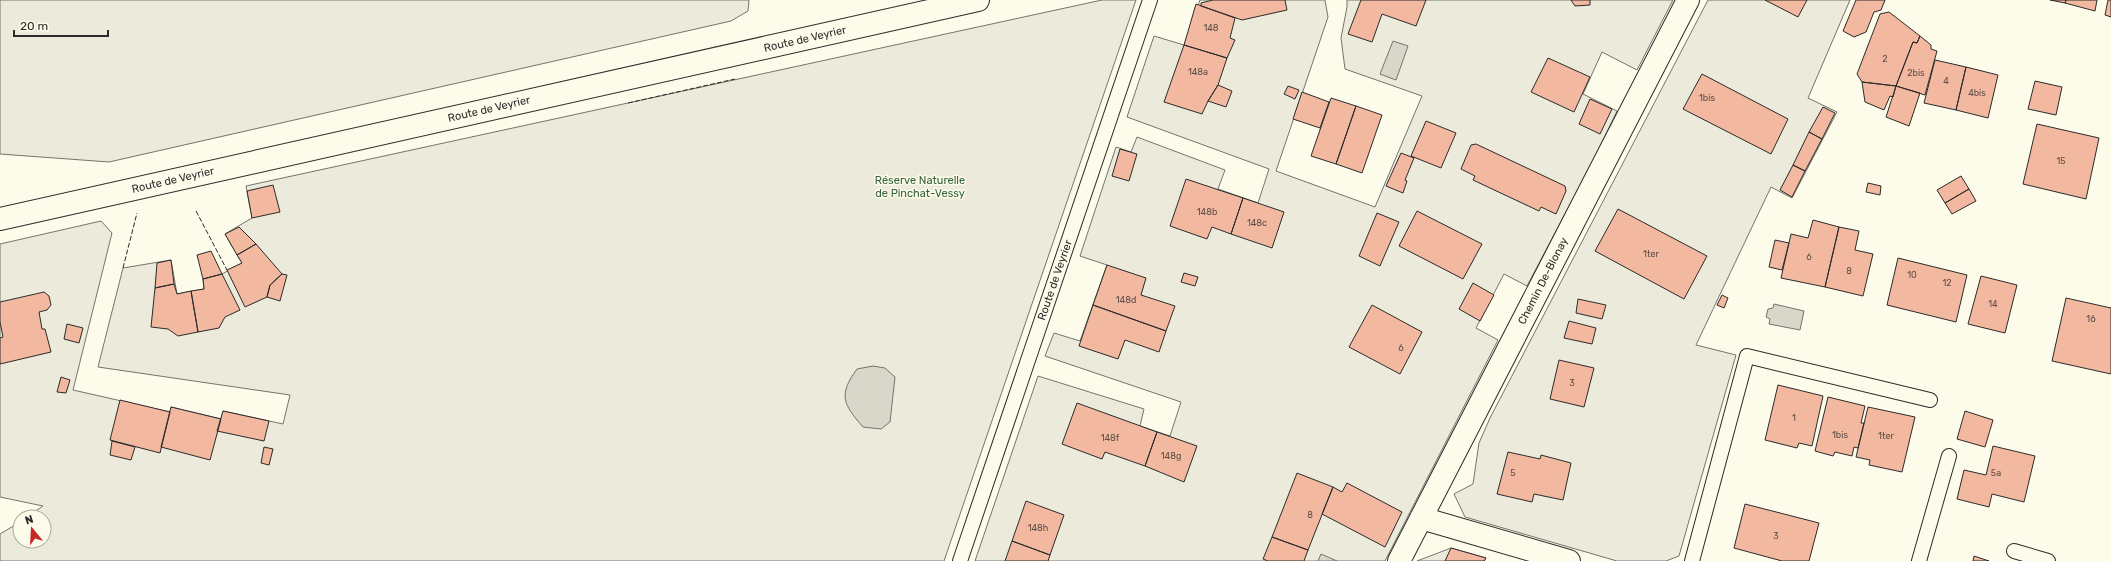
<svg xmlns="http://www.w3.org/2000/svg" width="2111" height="561" font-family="Rubik,sans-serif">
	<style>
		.green { fill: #ecebdb; stroke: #74746e }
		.water { fill: #d8d7c9; stroke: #74746e }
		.building { fill: #f2b8a0; stroke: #2b2b2b }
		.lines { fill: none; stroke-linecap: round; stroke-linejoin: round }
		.lane-casing { stroke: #2b2b2b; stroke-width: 16 }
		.street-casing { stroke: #2b2b2b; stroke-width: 24 }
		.secondary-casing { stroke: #2b2b2b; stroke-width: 24 }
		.lane { stroke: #fdfbea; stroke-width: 14 }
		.street { stroke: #fdfbea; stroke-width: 22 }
		.secondary { stroke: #fdfbea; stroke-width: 22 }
		.fence { stroke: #2b2b2b; stroke-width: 1; stroke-dasharray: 5 2; stroke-linecap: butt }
		.labels { text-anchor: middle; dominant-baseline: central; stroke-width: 3; stroke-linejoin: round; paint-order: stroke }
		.number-label { font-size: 9px; fill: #5d4e48 }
		.street-label { font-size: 11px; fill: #2b2b2b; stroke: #fdfbea }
		.park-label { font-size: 11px; fill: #34623c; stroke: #fdfbea }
	</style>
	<rect width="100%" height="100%" fill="#fdfbea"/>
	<path class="green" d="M 0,0 L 749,0 L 748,11 L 731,21 L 109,162 L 0,154 Z
		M 1102,0 L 1136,0 L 944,561 L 0,561 L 0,534 L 20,522 L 20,541 L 44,541 L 44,517 L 27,517 L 43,506 L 0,497 L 0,244 L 101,221 L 112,233 L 73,390 L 170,412 L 171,407 L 221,419 L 223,411 L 283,424 L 290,395 L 98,367 L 123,268 L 171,260 L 177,294 L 204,289 L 203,279 L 222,274 L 242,263 L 225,234 L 252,218 L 246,186 Z
		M 1200,0 L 1325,0 L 1328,17 L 1276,171 L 1375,207 L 1422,96 L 1345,69 L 1341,38 L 1347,7 L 1347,0 L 1673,0 L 1637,70 L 1602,52 L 1583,94 L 1617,111 L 1593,161 L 1527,286 L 1504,274 L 1476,328 L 1498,340 L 1385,561 L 975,561 L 1038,376 L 1144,409 L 1140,426 L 1170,436 L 1181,402 L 1045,356 L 1054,333 L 1080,341 L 1107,265 L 1080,256 L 1116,147 L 1131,152 L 1137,137 L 1225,170 L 1218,189 L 1258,203 L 1269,169 L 1127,117 L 1154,36 L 1184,45 Z
		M 1708,0 L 1850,0 L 1808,98 L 1837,112 L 1792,198 L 1771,187 L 1696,345 L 1736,355 L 1679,556 L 1666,561 L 1617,561 L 1465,517 L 1454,494 L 1473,484 L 1479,443 L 1490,418 Z
		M 1451,548 L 1486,558 L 1484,561 L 1417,561 Z"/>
	<path class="water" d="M 1393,41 L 1408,46 L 1396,80 L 1380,74 Z
		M 1774,304 L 1804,311 L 1800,330 L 1769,324 L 1770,319 L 1766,317 L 1768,309 L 1773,308 Z
		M 873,366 L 885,368 L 895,377 L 890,422 L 881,429 L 863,427 C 843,404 838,395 857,369 Z
		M 1321,554 L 1337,561 L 1318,561 Z"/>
	<path class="building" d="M 1213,0 L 1285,0 L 1287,10 L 1242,20 L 1201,6 L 1201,3 Z
		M 1361,0 L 1426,0 L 1416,26 L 1382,14 L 1372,42 L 1348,34 Z
		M 1571,0 L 1590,0 L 1590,5 L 1575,6 Z
		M 1765,0 L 1807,0 L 1798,17 Z
		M 1856,0 L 1885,0 L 1881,10 L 1874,12 L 1866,32 L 1854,37 L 1843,31 Z
		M 2050,0 L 2066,0 L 2065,3 Z
		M 2066,0 L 2097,0 L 2095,11 L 2065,3 Z
		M 2108,0 L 2111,0 L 2111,17 L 2105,15 Z
		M 1196,4 L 1235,18 L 1230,38 L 1235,40 L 1227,58 L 1184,45 Z
		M 1889,12 L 1920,36 L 1917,43 L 1913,42 L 1896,86 L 1862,82 L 1857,74 L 1880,14 Z
		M 1920,36 L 1931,45 L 1931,49 L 1937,51 L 1925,95 L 1896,86 L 1913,42 L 1917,43 Z
		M 1184,45 L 1227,58 L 1218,85 L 1208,101 L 1202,114 L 1164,102 Z
		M 1548,58 L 1590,77 L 1574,112 L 1531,92 Z
		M 1935,60 L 1966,67 L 1956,110 L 1924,103 Z
		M 1966,67 L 1998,75 L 1988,118 L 1956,110 Z
		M 1702,74 L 1788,119 L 1771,154 L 1683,109 Z
		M 2035,81 L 2062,87 L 2056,115 L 2028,109 Z
		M 1862,82 L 1896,86 L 1893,97 L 1890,96 L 1884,110 L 1865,102 Z
		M 1218,85 L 1232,91 L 1226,107 L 1208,101 Z
		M 1288,86 L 1299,90 L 1295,99 L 1284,94 Z
		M 1896,86 L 1920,93 L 1909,126 L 1886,117 Z
		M 1302,92 L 1329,102 L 1320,128 L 1293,119 Z
		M 1331,98 L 1356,106 L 1336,164 L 1311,156 Z
		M 1590,99 L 1612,109 L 1600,134 L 1579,124 Z
		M 1356,106 L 1382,115 L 1362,173 L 1336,164 Z
		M 1823,107 L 1835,113 L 1822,139 L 1809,132 Z
		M 1426,121 L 1456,133 L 1441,168 L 1411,156 Z
		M 2037,124 L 2099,138 L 2086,199 L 2023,184 Z
		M 1809,132 L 1822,139 L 1805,171 L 1793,165 Z
		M 1476,144 L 1565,186 L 1566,191 L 1556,214 L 1541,207 L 1539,211 L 1473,180 L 1475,176 L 1461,169 L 1471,145 Z
		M 1120,149 L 1137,154 L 1129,181 L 1112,176 Z
		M 1401,153 L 1414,158 L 1405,180 L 1407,181 L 1403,193 L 1386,186 Z
		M 1793,165 L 1805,171 L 1792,197 L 1780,190 Z
		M 1961,176 L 1969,189 L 1945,203 L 1937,190 Z
		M 1186,179 L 1243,198 L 1231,234 L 1212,227 L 1207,239 L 1170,226 Z
		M 1868,183 L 1881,186 L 1880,195 L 1866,192 Z
		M 273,185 L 280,212 L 252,218 L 247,191 Z
		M 1969,189 L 1976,201 L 1952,214 L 1945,203 Z
		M 1243,198 L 1284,212 L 1272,248 L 1231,234 Z
		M 1618,209 L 1707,256 L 1684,299 L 1595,251 Z
		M 1417,211 L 1482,244 L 1463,279 L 1399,246 Z
		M 1377,213 L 1399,222 L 1380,266 L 1359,256 Z
		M 1813,220 L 1839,227 L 1825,287 L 1781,278 L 1791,234 L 1808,238 Z
		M 239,227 L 256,244 L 237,255 L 225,234 Z
		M 1839,227 L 1859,231 L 1855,250 L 1873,254 L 1863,296 L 1825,287 Z
		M 1775,240 L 1789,243 L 1782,270 L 1769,267 Z
		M 256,244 L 282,274 L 270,285 L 267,297 L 245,307 L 227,270 L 242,263 L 237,255 Z
		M 211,251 L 222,274 L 203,279 L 197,255 Z
		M 1898,258 L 1967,275 L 1956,322 L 1887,305 Z
		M 171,260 L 174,284 L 155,288 L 157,263 Z
		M 1107,265 L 1146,278 L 1141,295 L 1175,306 L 1166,331 L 1093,305 Z
		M 1184,273 L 1198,277 L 1195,286 L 1181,282 Z
		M 222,274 L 240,310 L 225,317 L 219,328 L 198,332 L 191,291 L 204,289 L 203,279 Z
		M 282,274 L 287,275 L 280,301 L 267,297 L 270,285 Z
		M 1981,276 L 2017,285 L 2005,333 L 1968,324 Z
		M 1473,283 L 1494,295 L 1480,321 L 1459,309 Z
		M 174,284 L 177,294 L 191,291 L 198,332 L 178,336 L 168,329 L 151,327 L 155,288 Z
		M 44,292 L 49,296 L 51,305 L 47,310 L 39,312 L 42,329 L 45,329 L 51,352 L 0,364 L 0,338 L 3,337 L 0,322 L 0,302 Z
		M 1722,295 L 1728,298 L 1724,308 L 1717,305 Z
		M 2066,298 L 2111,308 L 2111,374 L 2052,361 Z
		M 1578,299 L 1606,305 L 1602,319 L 1576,313 Z
		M 1093,305 L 1166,331 L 1159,352 L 1125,340 L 1118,359 L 1079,346 Z
		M 1372,305 L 1422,332 L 1400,374 L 1349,347 Z
		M 1569,321 L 1596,328 L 1592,344 L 1564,338 Z
		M 67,324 L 83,328 L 79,343 L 64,339 Z
		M 1559,360 L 1594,368 L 1584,407 L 1550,399 Z
		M 61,377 L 70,380 L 66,393 L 57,392 Z
		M 1778,385 L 1823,396 L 1812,446 L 1799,443 L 1797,448 L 1765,440 Z
		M 1828,397 L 1865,406 L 1861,423 L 1864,423 L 1858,448 L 1854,447 L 1852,456 L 1835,452 L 1833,456 L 1815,451 Z
		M 120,400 L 170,412 L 160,453 L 110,440 Z
		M 1077,403 L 1157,432 L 1145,466 L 1105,452 L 1102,459 L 1062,444 Z
		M 171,407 L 221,419 L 210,460 L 161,447 Z
		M 1868,407 L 1915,417 L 1902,472 L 1869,465 L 1870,460 L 1856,457 Z
		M 223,411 L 269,421 L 264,441 L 217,431 Z
		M 1965,411 L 1993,420 L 1985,447 L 1957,439 Z
		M 1157,432 L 1197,446 L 1184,482 L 1145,466 Z
		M 112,441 L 135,447 L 131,460 L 110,455 Z
		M 1993,446 L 2035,456 L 2024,502 L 1992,494 L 1989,507 L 1957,499 L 1964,470 L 1986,475 Z
		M 264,447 L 273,449 L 269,465 L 261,463 Z
		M 1508,452 L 1540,459 L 1541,455 L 1571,463 L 1563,500 L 1534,494 L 1532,502 L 1497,494 Z
		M 1297,473 L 1333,487 L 1308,550 L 1272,537 Z
		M 1347,483 L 1402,512 L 1385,547 L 1322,514 L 1333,487 L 1342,492 Z
		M 1026,501 L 1064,515 L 1050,555 L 1012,541 Z
		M 1745,504 L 1819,523 L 1809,561 L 1782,561 L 1734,548 Z
		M 1272,537 L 1308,550 L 1304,561 L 1268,561 L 1263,559 Z
		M 1012,541 L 1050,555 L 1048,561 L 1005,561 Z
		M 1451,548 L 1486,558 L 1484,561 L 1445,561 Z
		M 1974,556 L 1989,561 L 1973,561 Z"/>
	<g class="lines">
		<g class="lane-casing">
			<path id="lane" d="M 2014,551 L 2048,561
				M 960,561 L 1150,0
				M 1692,561 L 1747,356 L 1930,400
				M 1919,561 L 1949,456"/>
		</g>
		<g class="street-casing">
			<path id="street" d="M 1421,518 L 1569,561
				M 1399,561 L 1688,0"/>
		</g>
		<g class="secondary-casing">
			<path id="secondary" d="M 0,219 L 978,0"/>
		</g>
		<use href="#lane" class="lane"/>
		<use href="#street" class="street"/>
		<use href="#secondary" class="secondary"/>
		<path class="fence" d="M 628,103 L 735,79
			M 196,211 L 227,270
			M 123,268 L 137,213"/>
	</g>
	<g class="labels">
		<g class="number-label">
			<text x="1211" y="28">148</text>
			<text x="1885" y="59">2</text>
			<text x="1198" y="72">148a</text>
			<text x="1916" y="73">2bis</text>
			<text x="1946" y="81">4</text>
			<text x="1977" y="93">4bis</text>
			<text x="1707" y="98">1bis</text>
			<text x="2061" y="161">15</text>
			<text x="1207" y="212">148b</text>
			<text x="1257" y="223">148c</text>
			<text x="1651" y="254">1ter</text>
			<text x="1809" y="257">6</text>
			<text x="1849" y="271">8</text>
			<text x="1912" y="275">10</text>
			<text x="1947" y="283">12</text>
			<text x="1126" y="300">148d</text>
			<text x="1993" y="304">14</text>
			<text x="2091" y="319">16</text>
			<text x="1401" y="348">6</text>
			<text x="1572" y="383">3</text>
			<text x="1794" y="418">1</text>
			<text x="1840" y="435">1bis</text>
			<text x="1886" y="436">1ter</text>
			<text x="1110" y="438">148f</text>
			<text x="1171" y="456">148g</text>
			<text x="1513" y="473">5</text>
			<text x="1996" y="473">5a</text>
			<text x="1310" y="515">8</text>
			<text x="1038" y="528">148h</text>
			<text x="1776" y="536">3</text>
		</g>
		<g class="street-label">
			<text transform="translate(805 39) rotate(-13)">Route de Veyrier</text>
			<text transform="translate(489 109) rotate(-13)">Route de Veyrier</text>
			<text transform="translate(173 180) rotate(-13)">Route de Veyrier</text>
			<text transform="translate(1055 280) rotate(-71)">Route de Veyrier</text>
			<text transform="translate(1543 281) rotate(-63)">Chemin De-Blonay</text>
		</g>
		<g class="park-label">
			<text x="920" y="180">Réserve Naturelle<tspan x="920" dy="13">de Pinchat-Vessy</tspan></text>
		</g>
	</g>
	<g transform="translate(32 529) rotate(342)"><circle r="19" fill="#fdfbea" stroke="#a9a89e"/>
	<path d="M0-3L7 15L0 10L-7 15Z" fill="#c62828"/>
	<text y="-6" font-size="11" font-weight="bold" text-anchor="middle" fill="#2b2b2b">N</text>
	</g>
	<path d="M14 30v6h94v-6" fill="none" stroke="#2b2b2b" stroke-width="2"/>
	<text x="20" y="30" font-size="12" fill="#2b2b2b" stroke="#fdfbea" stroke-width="3" paint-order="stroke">20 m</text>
</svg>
